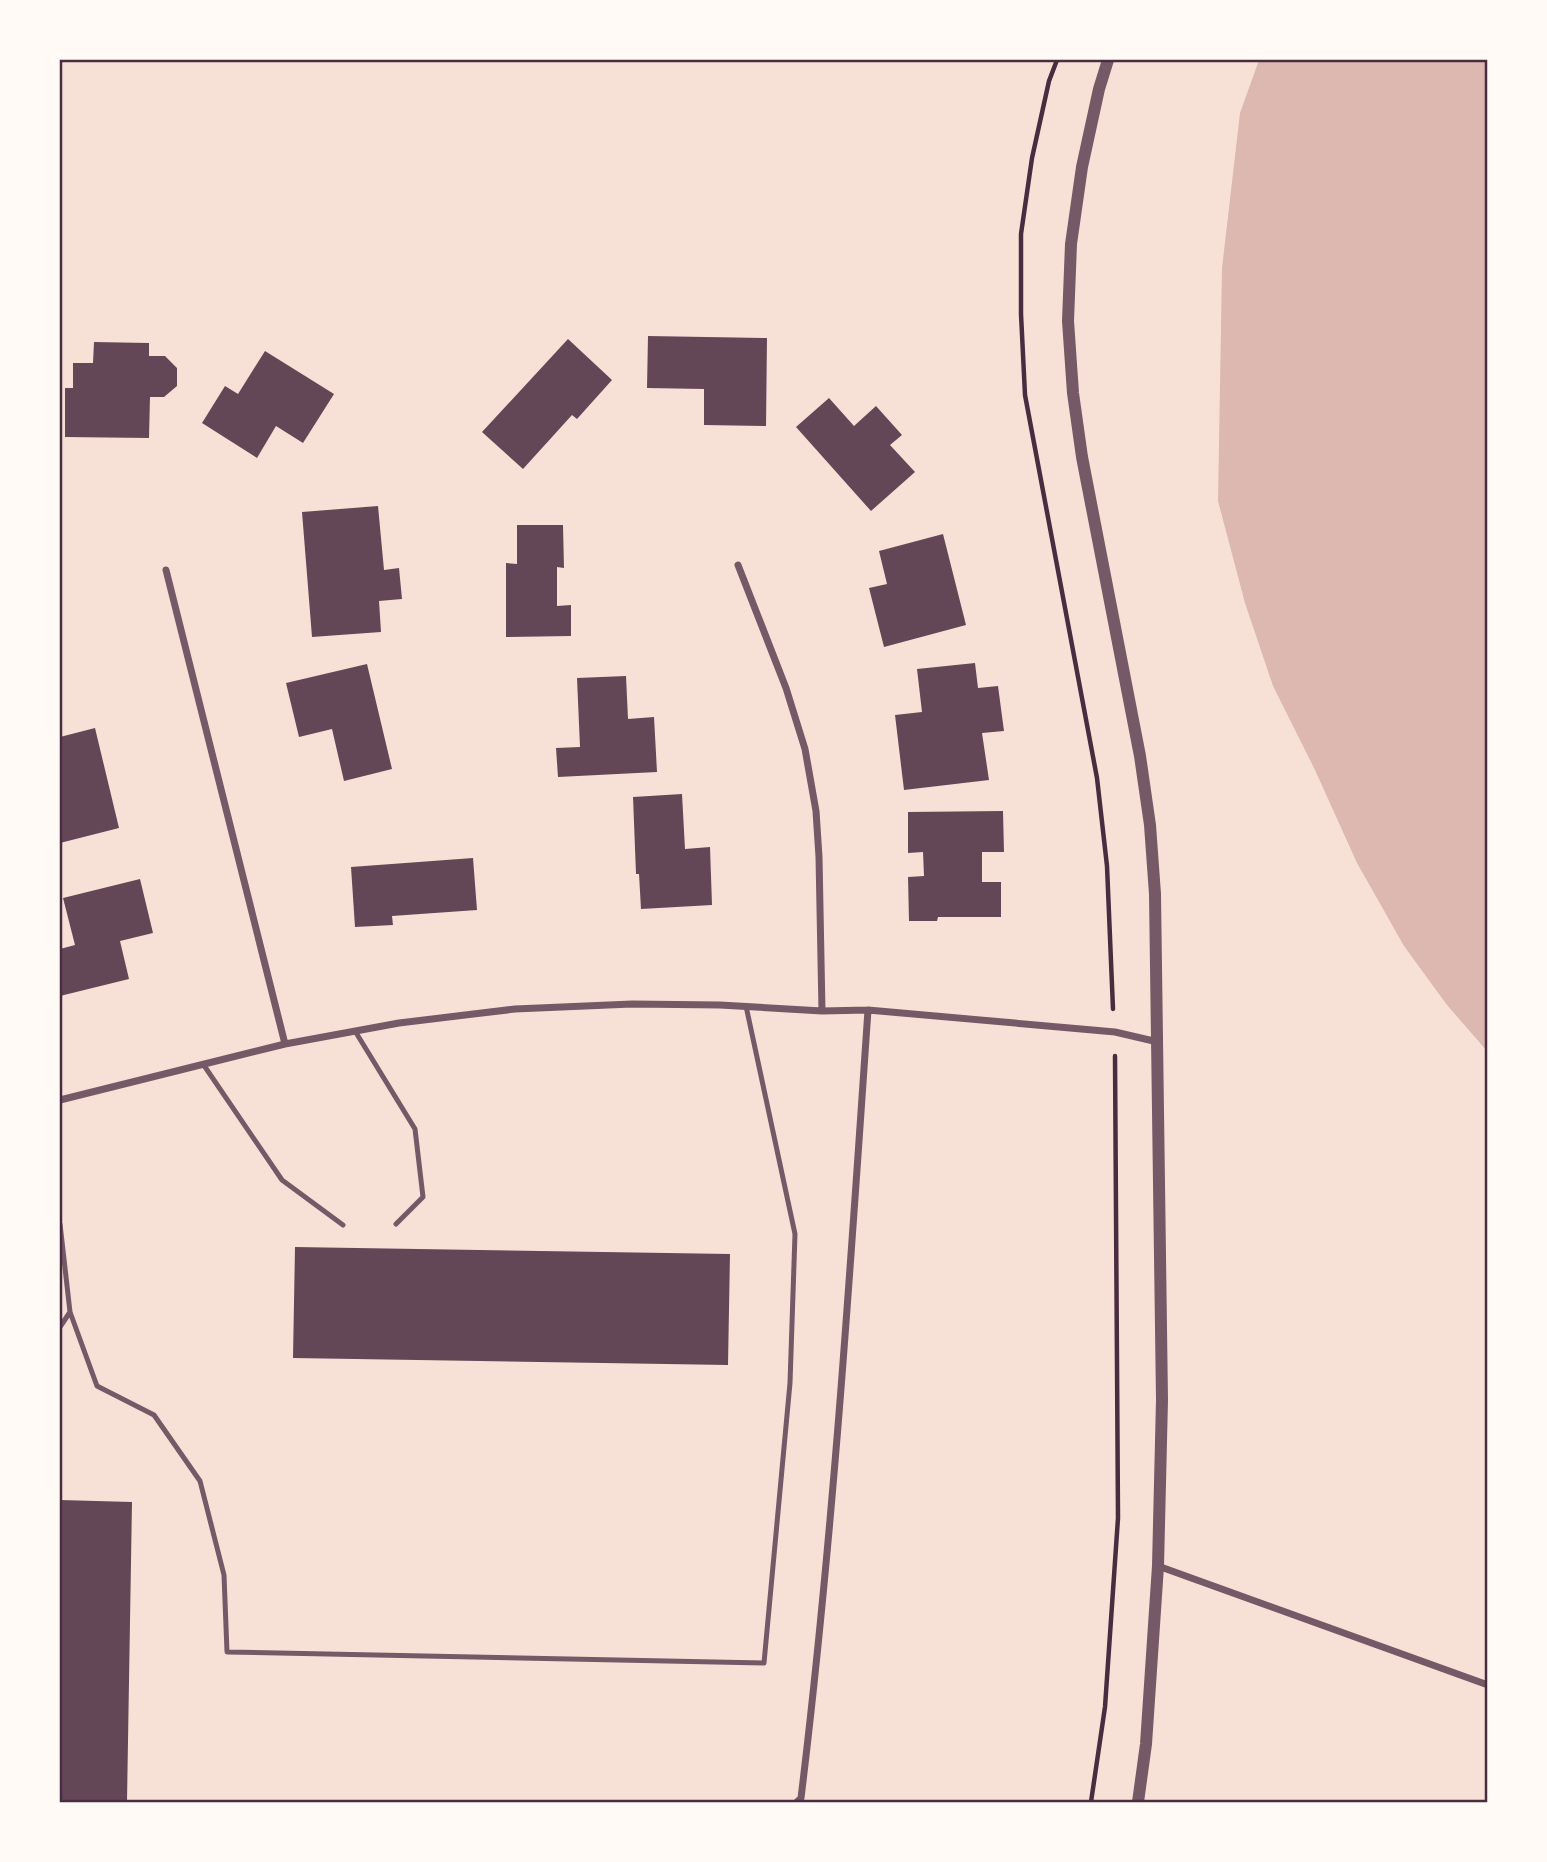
<svg xmlns="http://www.w3.org/2000/svg" width="1547" height="1862" font-family="'DejaVu Sans',sans-serif">
	<style>
		.water { fill: #dcb8b0 }
		.building { fill: #644757 }
		.lines { fill: none; stroke-linecap: round; stroke-linejoin: round }
		.path { stroke: #4a2c40; stroke-width: 4.5 }
		.service { stroke: #755966; stroke-width: 5 }
		.minor { stroke: #755966; stroke-width: 7 }
		.tertiary { stroke: #755966; stroke-width: 12 }
		.neatline { fill: none; stroke: #4a2c40; stroke-width: 2.5 }
	</style>
	<rect width="100%" height="100%" fill="#f7e1d7"/>
	<path class="water" d="M 1259,60 L 1487,60 L 1487,1051 L 1447,1005 L 1404,946 L 1357,863 L 1315,770 L 1273,686 L 1245,603 L 1218,501 L 1222,268 L 1240,113 Z"/>
	<path class="building" d="M 648,336 L 767,338 L 766,426 L 704,425 L 704,389 L 647,388 Z
		M 568,339 L 612,380 L 577,419 L 572,415 L 523,469 L 482,432 Z
		M 94,342 L 149,343 L 149,356 L 165,356 L 177,368 L 177,386 L 164,397 L 150,397 L 149,438 L 65,437 L 65,388 L 73,388 L 73,363 L 93,363 Z
		M 265,351 L 334,394 L 303,443 L 276,426 L 257,458 L 202,423 L 225,386 L 238,394 Z
		M 829,398 L 854,426 L 876,406 L 902,435 L 890,445 L 915,472 L 871,511 L 796,427 Z
		M 378,506 L 384,570 L 399,568 L 402,599 L 379,601 L 381,632 L 312,637 L 302,512 Z
		M 517,525 L 563,525 L 564,568 L 557,567 L 557,606 L 571,605 L 571,636 L 506,637 L 506,563 L 517,564 Z
		M 943,534 L 966,625 L 884,647 L 869,588 L 887,584 L 879,551 Z
		M 975,663 L 978,688 L 998,686 L 1004,731 L 982,733 L 989,780 L 904,790 L 895,715 L 922,712 L 917,669 Z
		M 367,664 L 392,769 L 344,781 L 332,729 L 299,737 L 286,683 Z
		M 626,676 L 628,719 L 654,717 L 657,772 L 558,777 L 556,748 L 580,747 L 577,678 Z
		M 95,728 L 119,828 L 60,843 L 60,737 Z
		M 682,794 L 685,849 L 710,847 L 712,905 L 641,909 L 639,874 L 636,874 L 633,797 Z
		M 1003,811 L 1004,852 L 982,852 L 982,882 L 1001,882 L 1001,917 L 938,917 L 937,921 L 909,921 L 908,877 L 924,876 L 923,852 L 908,853 L 908,812 Z
		M 473,858 L 477,910 L 392,916 L 393,925 L 355,927 L 351,867 Z
		M 140,879 L 153,933 L 120,941 L 129,979 L 60,996 L 60,949 L 75,945 L 63,898 Z
		M 295,1247 L 730,1254 L 728,1365 L 293,1358 Z
		M 60,1500 L 132,1502 L 127,1802 L 60,1802 Z"/>
	<g class="lines">
		<path class="path" d="M 1057,60 L 1049,81 L 1032,158 L 1021,234 L 1021,314 L 1025,395 L 1097,778 L 1107,866 L 1113,1009
			M 1091,1802 L 1105,1707 L 1118,1518 L 1115,1056"/>
		<path class="service" d="M 355,1031 L 415,1129 L 423,1197 L 396,1224
			M 203,1064 L 282,1180 L 343,1225
			M 60,1224 L 70,1312 L 97,1386 L 154,1415 L 200,1481 L 224,1575 L 227,1652 L 764,1663 L 790,1383 L 795,1234 L 746,1006
			M 60,1327 L 70,1312"/>
		<path class="minor" d="M 738,565 L 786,688 L 805,749 L 816,811 L 819,857 L 822,1011
			M 166,570 L 285,1044
			M 60,1100 L 285,1044 L 399,1023 L 515,1009 L 632,1004 L 720,1005 L 822,1011 L 868,1010 L 1115,1032 L 1158,1042
			M 1158,1566 L 1488,1685
			M 797,1802 L 801,1798 C 833,1536 850,1273 868,1010"/>
		<path class="tertiary" d="M 1108,60 L 1099,89 L 1082,167 L 1071,244 L 1068,321 L 1073,393 L 1082,457 L 1140,756 L 1150,825 L 1155,894 L 1162,1400 L 1158,1566 L 1146,1744 L 1138,1802"/>
	</g>
	<rect width="1547" height="1862" fill="none" stroke="#fffaf5" stroke-width="122"/>
	<rect x="61" y="61" width="1425" height="1740" class="neatline"/>
</svg>
